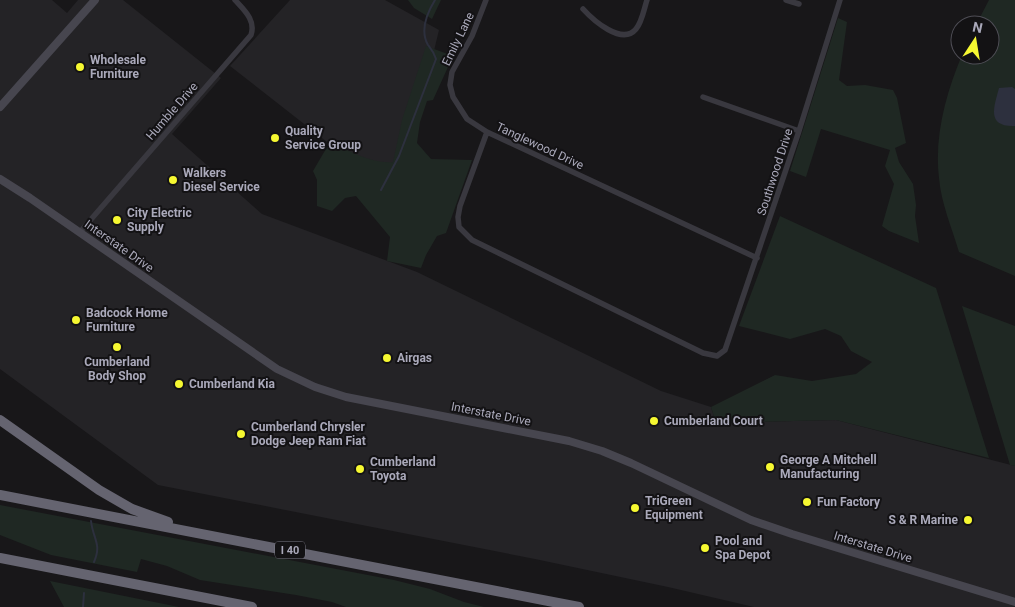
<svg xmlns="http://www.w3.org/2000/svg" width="1015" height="607" font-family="Roboto,sans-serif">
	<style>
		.built { fill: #242326 }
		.green { fill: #1f2823 }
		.water { fill: #2d303e }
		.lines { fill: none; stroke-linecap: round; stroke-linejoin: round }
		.stream { stroke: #2d303e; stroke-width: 2 }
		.street { stroke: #39383f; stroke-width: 5.5 }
		.secondary { stroke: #47464f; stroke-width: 8 }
		.highway { stroke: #656470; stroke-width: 10 }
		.poi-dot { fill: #f6f831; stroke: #131214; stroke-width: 2 }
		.labels { text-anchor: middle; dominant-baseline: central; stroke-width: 4; stroke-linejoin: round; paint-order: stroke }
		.shield { fill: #131214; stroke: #7d7c88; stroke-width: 1 }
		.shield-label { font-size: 11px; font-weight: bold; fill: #aaa9ba }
		.street-label { font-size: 12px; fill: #aaa9ba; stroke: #131214 }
		.poi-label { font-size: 12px; font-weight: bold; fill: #aaa9ba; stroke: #131214; text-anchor: start }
	</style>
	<rect width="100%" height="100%" fill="#181719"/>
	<path class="built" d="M 0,0 L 52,0 L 67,13 L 78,0 L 123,0 L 221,78 L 172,134 L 262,214 L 417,272 L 661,391 L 711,407 L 716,423 L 836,420 L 1015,466 L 1015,607 L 754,607 L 668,587 L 535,559 L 158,485 L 0,369 Z
		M 290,0 L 385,0 L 439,30 L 404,175 L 359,167 L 230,66 Z"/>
	<path class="green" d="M 408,0 L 441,0 L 432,19 L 414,8 Z
		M 989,0 L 1015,0 L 1015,276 L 959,252 C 952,228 941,203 939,178 C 934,137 946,93 962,55 L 990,55 L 990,25 L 976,25 Z
		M 838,18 L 847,22 L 839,80 L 847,86 L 865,85 L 893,90 L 897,98 L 906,143 L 895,148 L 899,162 L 913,184 L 916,205 L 915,216 L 919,243 L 889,231 L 882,226 L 894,184 L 885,166 L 890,150 L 821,129 L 806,177 L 790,171 Z
		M 426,46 L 453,56 L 433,100 L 427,101 L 420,122 L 417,143 L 431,159 L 472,160 L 446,233 L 437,236 L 426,255 L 421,268 L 387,261 L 390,237 L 356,196 L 345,198 L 332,211 L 317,206 L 317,180 L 313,171 L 330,142 C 349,151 372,164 393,162 L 402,120 Z
		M 780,216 L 936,288 L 989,458 L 836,420 L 716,423 L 711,407 L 775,375 L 812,381 L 856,374 L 872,362 L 851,351 L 841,336 L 825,329 L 790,339 L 739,326 Z
		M 962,306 L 1015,326 L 1015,466 L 1010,465 Z
		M 0,505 L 394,580 L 430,589 L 464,602 L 484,607 L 346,607 L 332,602 L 296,595 L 200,580 L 167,566 L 141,559 L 137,572 L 51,555 L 0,535 Z
		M 50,581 L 179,607 L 64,607 Z"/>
	<path class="water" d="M 1012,87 L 1015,89 L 1015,126 C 986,127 994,107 999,88 Z"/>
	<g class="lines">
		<path class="stream" d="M 381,190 L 399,156 L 436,59 C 434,52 432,50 428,45 C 420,31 427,13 435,0
			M 91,521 C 93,539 102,544 94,562
			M 83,607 L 84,593"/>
		<path class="street" d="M 486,0 L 472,36 L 452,72 L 450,85 L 453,97 L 467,119 L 487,132
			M 786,0 L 799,4
			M 583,9 C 593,20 622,46 636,29 C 642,22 644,9 647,0
			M 703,97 L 799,131
			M 80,232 L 251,35 C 256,20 244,10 235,0
			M 757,258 L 487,132 L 460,206 L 458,217 L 459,227 L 472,240 L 703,353 L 717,356 L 725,350 L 799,131 L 840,0"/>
		<path class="secondary" d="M 0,107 L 95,0
			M 0,179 L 30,198 L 277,369 L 315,387 L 346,397 L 569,441 L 602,451 L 631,463 L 751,520 L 792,534 L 1015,602"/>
		<path class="highway" d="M 0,420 L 99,490 L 132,509 L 168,522
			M 0,495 L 579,607
			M 0,558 L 252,607"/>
	</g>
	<g class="poi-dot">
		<circle cx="80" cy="67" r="5"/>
		<circle cx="275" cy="138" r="5"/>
		<circle cx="173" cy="180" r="5"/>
		<circle cx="117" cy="220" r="5"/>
		<circle cx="76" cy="320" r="5"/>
		<circle cx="117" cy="347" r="5"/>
		<circle cx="387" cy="358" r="5"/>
		<circle cx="179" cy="384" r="5"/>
		<circle cx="654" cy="421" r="5"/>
		<circle cx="241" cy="434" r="5"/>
		<circle cx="770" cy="467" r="5"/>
		<circle cx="360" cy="469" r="5"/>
		<circle cx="807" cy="502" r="5"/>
		<circle cx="635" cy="508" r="5"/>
		<circle cx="968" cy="520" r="5"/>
		<circle cx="705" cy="548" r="5"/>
	</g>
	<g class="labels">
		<rect class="shield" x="275" y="541.5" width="30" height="17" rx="4"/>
		<g class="shield-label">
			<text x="290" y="550">I 40</text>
		</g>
		<g class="street-label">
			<text transform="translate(458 39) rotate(-64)">Emily Lane</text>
			<text transform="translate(172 111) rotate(-49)">Humble Drive</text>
			<text transform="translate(540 146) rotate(25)">Tanglewood Drive</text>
			<text transform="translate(775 172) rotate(-72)">Southwood Drive</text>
			<text transform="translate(119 246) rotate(35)">Interstate Drive</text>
			<text transform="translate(491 414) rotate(11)">Interstate Drive</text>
			<text transform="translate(873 547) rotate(17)">Interstate Drive</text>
		</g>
		<g class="poi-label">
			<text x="90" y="60">Wholesale<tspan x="90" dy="14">Furniture</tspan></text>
			<text x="285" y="131">Quality<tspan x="285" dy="14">Service Group</tspan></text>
			<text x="183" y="173">Walkers<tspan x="183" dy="14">Diesel Service</tspan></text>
			<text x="127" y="213">City Electric<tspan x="127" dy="14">Supply</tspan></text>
			<text x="86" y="313">Badcock Home<tspan x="86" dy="14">Furniture</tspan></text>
			<text x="397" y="358">Airgas</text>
			<text x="117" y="362" text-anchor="middle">Cumberland<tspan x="117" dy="14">Body Shop</tspan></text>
			<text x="189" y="384">Cumberland Kia</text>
			<text x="664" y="421">Cumberland Court</text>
			<text x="251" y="427">Cumberland Chrysler<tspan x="251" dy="14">Dodge Jeep Ram Fiat</tspan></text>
			<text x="780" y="460">George A Mitchell<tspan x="780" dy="14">Manufacturing</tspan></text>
			<text x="370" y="462">Cumberland<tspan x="370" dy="14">Toyota</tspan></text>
			<text x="645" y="501">TriGreen<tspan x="645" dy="14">Equipment</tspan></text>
			<text x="817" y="502">Fun Factory</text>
			<text x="958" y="520" text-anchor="end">S &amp; R Marine</text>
			<text x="715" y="541">Pool and<tspan x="715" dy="14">Spa Depot</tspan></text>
		</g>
	</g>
	<g transform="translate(975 40) rotate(12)"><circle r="24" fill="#131214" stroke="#4f4e56"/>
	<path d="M0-4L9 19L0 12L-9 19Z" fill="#f6f831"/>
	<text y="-8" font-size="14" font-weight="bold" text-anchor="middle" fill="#aaa9ba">N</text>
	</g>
</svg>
